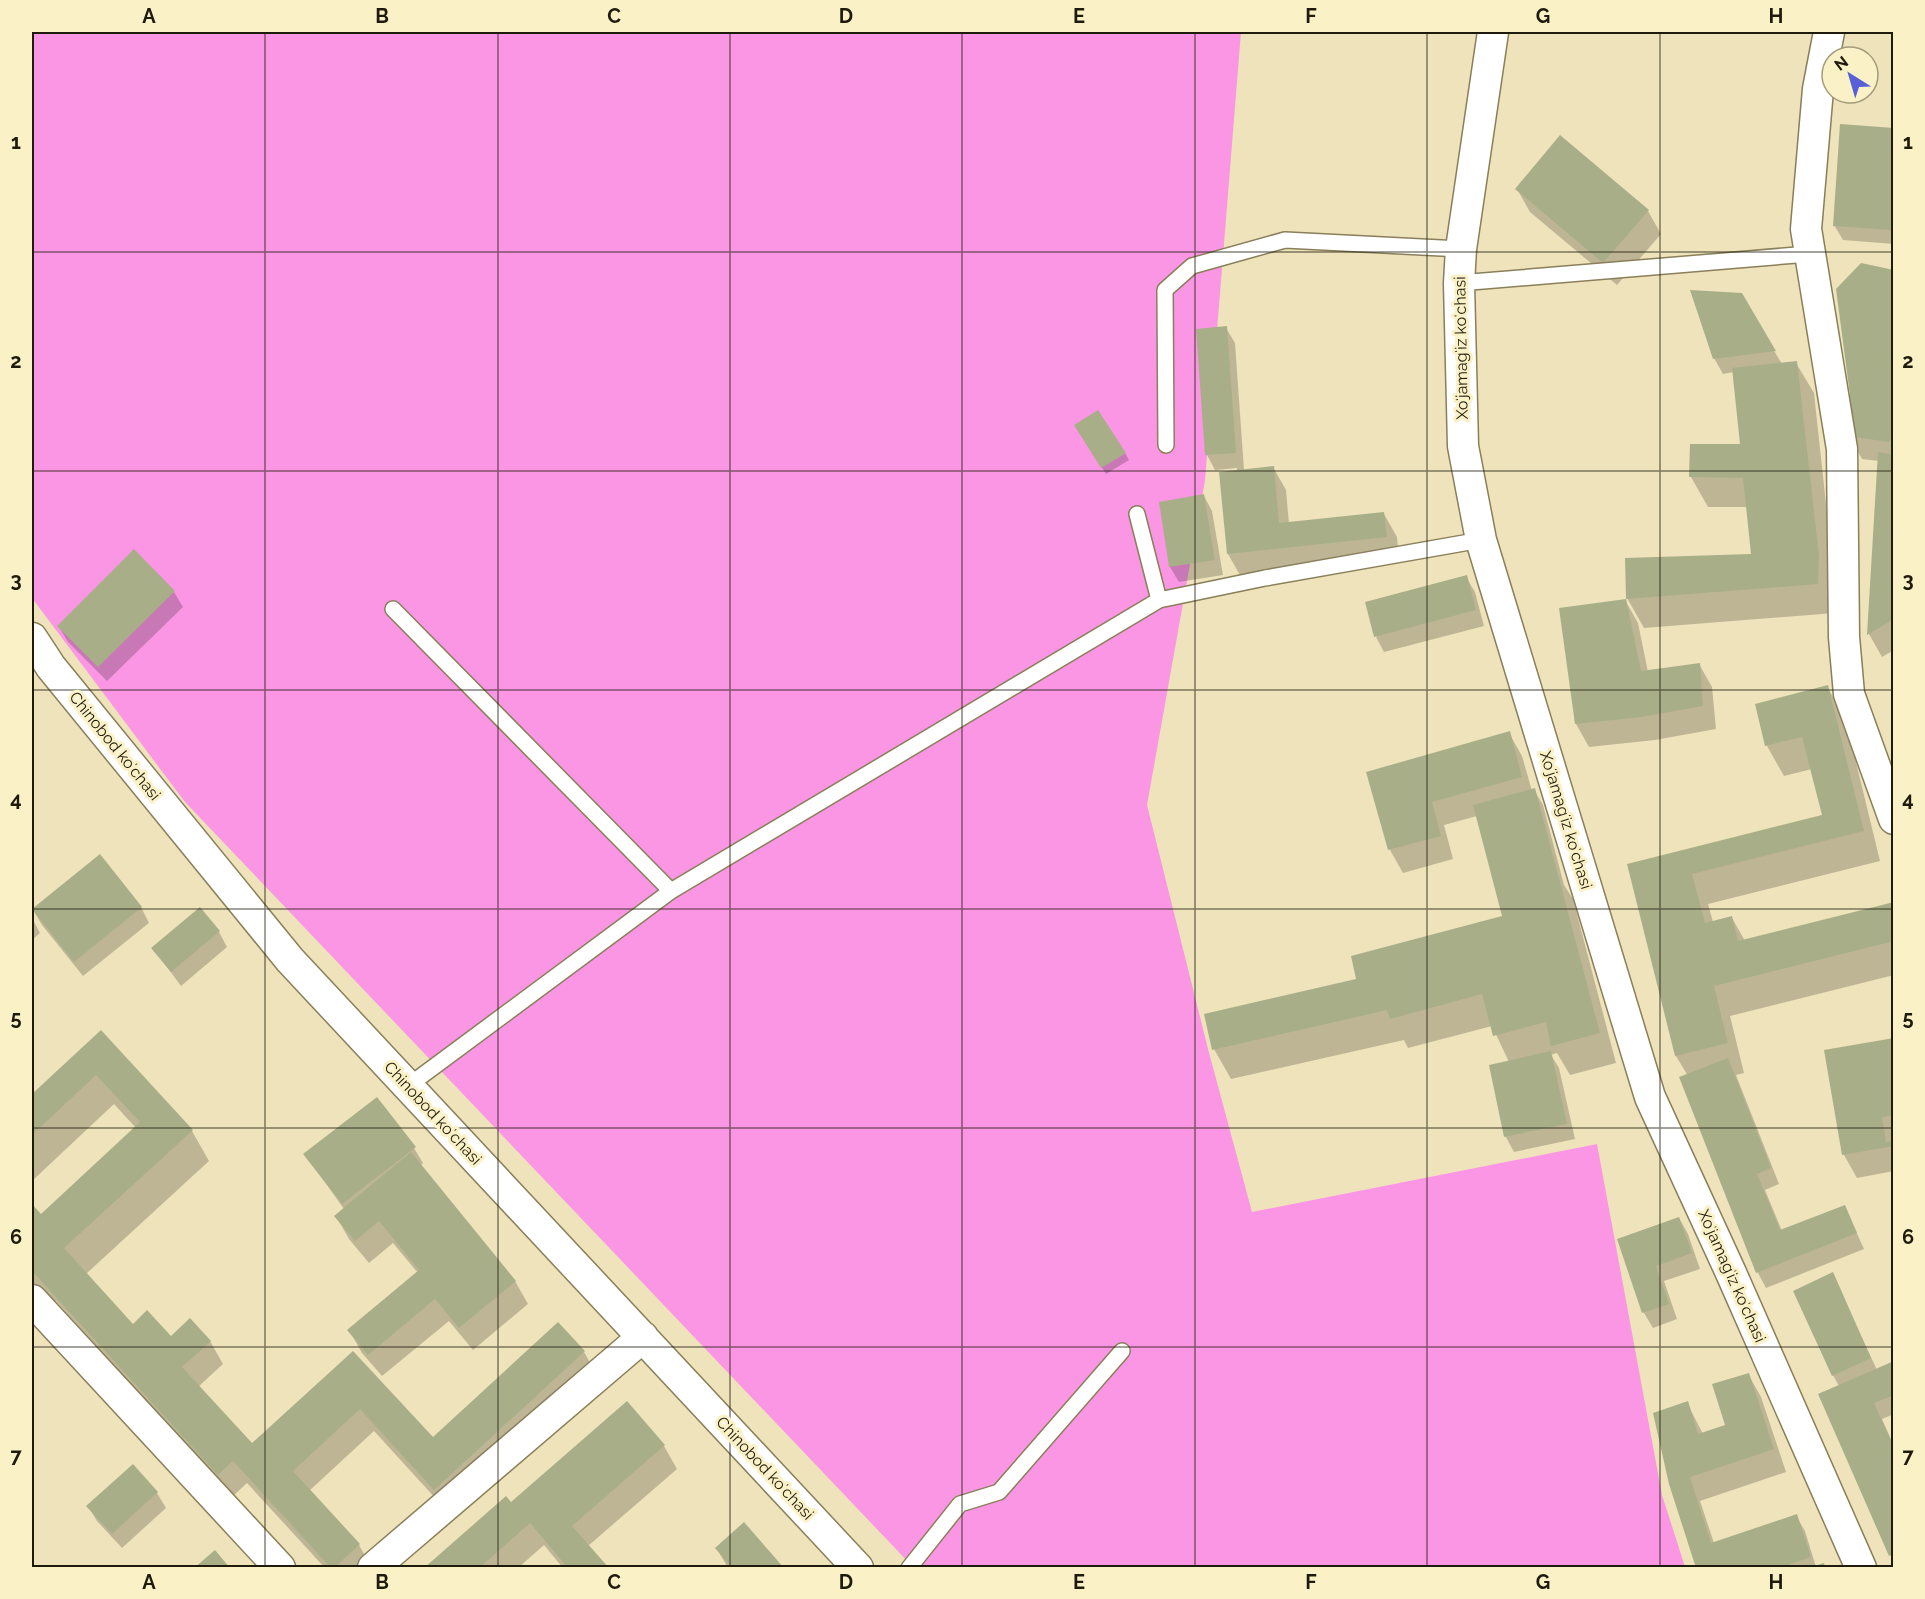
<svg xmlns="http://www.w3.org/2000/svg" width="1925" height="1599" font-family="Raleway,sans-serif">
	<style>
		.green { fill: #fa96e3 }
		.shadow { fill: #0003 }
		.building { fill: #a8af88 }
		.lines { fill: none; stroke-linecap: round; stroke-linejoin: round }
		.service-casing { stroke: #897f5a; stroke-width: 18 }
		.minor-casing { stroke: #897f5a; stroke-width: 33 }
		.service { stroke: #fff; stroke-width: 15 }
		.minor { stroke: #fff; stroke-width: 30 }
		.grid { fill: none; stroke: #1f1b0c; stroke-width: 1.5; stroke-opacity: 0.55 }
		.labels { text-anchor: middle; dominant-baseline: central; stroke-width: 6; stroke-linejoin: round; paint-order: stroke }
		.street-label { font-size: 16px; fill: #1f1b0c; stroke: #fbf1c7 }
		.neatline { fill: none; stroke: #1f1b0c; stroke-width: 2 }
		.grid-label { font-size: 20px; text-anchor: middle; font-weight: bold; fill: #1f1b0c }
	</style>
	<rect width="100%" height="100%" fill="#eee3bb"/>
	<path class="green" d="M 32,32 L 1241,32 L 1205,480 L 1147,805 L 1208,1049 L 1252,1212 L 1597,1144 L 1662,1495 L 1685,1567 L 913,1567 L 185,802 L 32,598 Z"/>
	<path class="shadow" d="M 1894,129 L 1894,244 L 1843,240 L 1834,225 Z
		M 1517,189 L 1648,211 L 1661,234 L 1617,285 L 1530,212 Z
		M 1894,272 L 1894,650 L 1882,657 L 1869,634 L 1879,461 L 1862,459 L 1849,436 Z
		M 1741,295 L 1782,364 L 1796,363 L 1814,393 L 1835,587 L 1835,613 L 1644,628 L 1627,598 L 1752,555 L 1748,507 L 1708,507 L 1691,477 L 1691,445 L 1742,445 L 1734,372 L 1723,374 L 1714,358 Z
		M 1226,328 L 1235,343 L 1244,470 L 1273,467 L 1286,490 L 1289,524 L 1384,514 L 1397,537 L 1399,560 L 1241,577 L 1228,554 L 1220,473 L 1237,471 L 1237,468 L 1215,470 L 1207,455 Z
		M 1076,426 L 1125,453 L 1129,460 L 1106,474 Z
		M 1204,496 L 1212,511 L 1223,575 L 1179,582 L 1170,567 L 1160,503 Z
		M 1466,577 L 1475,592 L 1484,626 L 1384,652 L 1376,637 Z
		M 174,592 L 183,607 L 107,681 L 68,642 L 59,627 Z
		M 1625,600 L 1638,623 L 1648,672 L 1699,664 L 1712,687 L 1716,729 L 1655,740 L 1589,747 L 1576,724 L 1561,609 Z
		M 1827,687 L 1845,717 L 1880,861 L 1708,904 L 1713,922 L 1732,918 L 1745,941 L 1894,904 L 1894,975 L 1730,1016 L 1744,1073 L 1736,1075 L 1779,1184 L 1765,1190 L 1782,1231 L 1845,1207 L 1864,1249 L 1766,1288 L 1758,1273 L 1681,1078 L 1688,1076 L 1676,1056 L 1629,865 L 1824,816 L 1812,769 L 1784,776 L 1767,746 L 1756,705 Z
		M 1509,733 L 1522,756 L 1532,791 L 1534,790 L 1543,805 L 1564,885 L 1573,899 L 1616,1063 L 1570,1075 L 1557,1053 L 1551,1055 L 1559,1068 L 1575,1139 L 1514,1152 L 1506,1137 L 1509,1062 L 1492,1026 L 1408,1048 L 1404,1040 L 1231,1079 L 1214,1049 L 1358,980 L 1504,917 L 1477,816 L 1444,825 L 1453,859 L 1403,873 L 1390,850 L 1368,773 Z
		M 141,907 L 149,923 L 83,976 L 42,925 L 33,910 Z
		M 32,918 L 40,933 L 32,940 Z
		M 219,932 L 227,947 L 181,986 L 153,948 Z
		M 101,1032 L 192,1131 L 209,1161 L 86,1274 L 133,1326 L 170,1338 L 210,1341 L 223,1364 L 198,1387 L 252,1445 L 353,1353 L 433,1439 L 558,1324 L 584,1352 L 593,1368 L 448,1512 L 374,1431 L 309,1491 L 359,1545 L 372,1568 L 325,1568 L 247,1483 L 232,1497 L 56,1301 L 53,1304 L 32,1281 L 32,1206 L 41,1217 L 136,1128 L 114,1104 L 32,1181 L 32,1096 Z
		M 1894,1040 L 1894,1171 L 1857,1178 L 1844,1155 L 1826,1052 Z
		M 414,1148 L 423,1163 L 420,1166 L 515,1281 L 528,1304 L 473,1350 L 449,1321 L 382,1376 L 362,1353 L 349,1330 L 418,1273 L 393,1243 L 369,1263 L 349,1239 L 336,1216 L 344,1209 L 305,1154 Z
		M 1679,1218 L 1688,1234 L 1700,1269 L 1664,1281 L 1677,1319 L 1653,1328 L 1644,1313 L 1619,1240 Z
		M 1832,1274 L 1877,1370 L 1894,1365 L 1894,1414 L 1882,1419 L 1894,1446 L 1894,1561 L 1820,1395 L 1839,1386 L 1833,1375 Z
		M 1748,1374 L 1761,1397 L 1786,1472 L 1700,1501 L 1714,1543 L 1796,1516 L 1805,1531 L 1816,1567 L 1825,1568 L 1697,1568 L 1670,1484 L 1687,1403 L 1703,1434 L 1727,1426 Z
		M 627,1404 L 664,1446 L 677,1469 L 588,1546 L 607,1568 L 563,1568 L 544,1545 L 518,1568 L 426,1568 L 511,1504 Z
		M 132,1466 L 157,1493 L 166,1508 L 122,1548 L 97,1521 L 88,1506 Z
		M 717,1549 L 782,1568 L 728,1568 Z"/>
	<path class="building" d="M 1840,124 L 1894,128 L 1891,230 L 1833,226 Z
		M 1560,135 L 1649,210 L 1603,263 L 1515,189 Z
		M 1861,263 L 1894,270 L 1894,433 L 1889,442 L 1848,436 L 1850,395 L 1836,289 Z
		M 1690,290 L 1742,293 L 1776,351 L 1713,359 Z
		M 1227,326 L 1236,453 L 1205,455 L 1196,329 Z
		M 1797,361 L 1819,556 L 1818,584 L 1626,599 L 1641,671 L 1700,663 L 1703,706 L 1641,717 L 1575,724 L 1559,608 L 1626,599 L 1625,558 L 1751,554 L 1743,478 L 1689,477 L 1690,444 L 1740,444 L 1732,368 Z
		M 1098,410 L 1126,453 L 1101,468 L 1074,425 Z
		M 1878,452 L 1894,455 L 1894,619 L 1867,635 Z
		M 1274,466 L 1279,523 L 1384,512 L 1387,537 L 1227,554 L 1219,472 Z
		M 1204,494 L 1215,560 L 1169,567 L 1159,502 Z
		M 134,549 L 175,591 L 98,667 L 57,626 Z
		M 1467,575 L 1476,610 L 1374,637 L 1365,602 Z
		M 1828,685 L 1864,831 L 1692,874 L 1705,923 L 1732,916 L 1738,941 L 1894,902 L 1894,941 L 1714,986 L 1728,1043 L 1675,1056 L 1627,864 L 1822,815 L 1802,737 L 1765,746 L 1755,704 Z
		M 1510,731 L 1522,777 L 1432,802 L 1441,836 L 1388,850 L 1366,772 Z
		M 1535,788 L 1600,1033 L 1551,1046 L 1546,1022 L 1493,1036 L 1482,994 L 1390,1019 L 1387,1010 L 1212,1050 L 1204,1014 L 1356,979 L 1351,956 L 1502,916 L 1473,805 Z
		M 100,854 L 142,907 L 74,962 L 32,909 Z
		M 200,907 L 220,931 L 171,972 L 151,948 Z
		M 101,1030 L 193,1130 L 64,1248 L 133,1324 L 147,1310 L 171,1336 L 190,1318 L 211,1341 L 182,1367 L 252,1443 L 353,1351 L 433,1437 L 558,1322 L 585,1351 L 434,1490 L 360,1409 L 293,1471 L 360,1544 L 334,1568 L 331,1568 L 233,1461 L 218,1475 L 32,1271 L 32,1204 L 41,1214 L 140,1122 L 96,1075 L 32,1135 L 32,1094 Z
		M 1894,1038 L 1894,1115 L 1882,1117 L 1886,1142 L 1894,1141 L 1894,1146 L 1842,1155 L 1824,1050 Z
		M 1551,1051 L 1567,1124 L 1504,1137 L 1489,1065 Z
		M 1728,1058 L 1771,1168 L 1757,1174 L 1780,1230 L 1845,1205 L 1857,1233 L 1756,1273 L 1679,1077 Z
		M 377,1097 L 416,1147 L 342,1204 L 303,1154 Z
		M 411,1152 L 516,1281 L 459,1328 L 435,1299 L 368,1355 L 347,1330 L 419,1270 L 379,1221 L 355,1241 L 334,1216 Z
		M 1679,1217 L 1692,1253 L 1656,1266 L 1669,1304 L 1642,1313 L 1617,1239 Z
		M 1833,1272 L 1871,1358 L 1832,1376 L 1793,1291 Z
		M 1894,1361 L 1894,1395 L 1874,1403 L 1894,1447 L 1894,1554 L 1889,1556 L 1818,1394 Z
		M 1749,1373 L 1774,1449 L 1690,1477 L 1711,1543 L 1797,1514 L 1811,1557 L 1779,1568 L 1696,1568 L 1669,1484 L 1653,1413 L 1688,1401 L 1698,1434 L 1725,1425 L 1712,1384 Z
		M 627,1401 L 665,1445 L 572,1526 L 609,1568 L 568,1568 L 530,1523 L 479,1568 L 424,1568 L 506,1496 L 511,1502 Z
		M 133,1464 L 158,1492 L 112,1534 L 86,1506 Z
		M 744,1522 L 784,1568 L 732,1568 L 715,1548 Z
		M 215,1550 L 230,1568 L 194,1568 Z
		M 1824,1563 L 1825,1568 L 1811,1568 L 1811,1567 Z"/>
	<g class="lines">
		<g class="service-casing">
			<path id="service" d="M 1459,283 L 1809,254
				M 1166,445 L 1165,290 L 1192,266 L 1285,240 L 1461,249
				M 1137,514 L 1159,600
				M 393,609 L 671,891
				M 408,1086 L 671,891 L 1159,600 L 1265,578 L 1481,540
				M 909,1568 L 960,1504 L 999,1492 L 1122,1351"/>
		</g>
		<g class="minor-casing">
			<path id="minor" d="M 1493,32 L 1461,249 L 1459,283 L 1463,446 L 1481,540 L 1650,1097 L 1731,1273 L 1861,1568
				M 1829,32 L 1818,89 L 1806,229 L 1842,449 L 1844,637 L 1849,694 L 1894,819
				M 32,638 L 51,667 L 290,960 L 858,1568
				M 32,1300 L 280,1568
				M 373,1568 L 643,1337"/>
		</g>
		<use href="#service" class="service"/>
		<use href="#minor" class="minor"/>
	</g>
	<path class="grid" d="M 265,32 L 265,1568M 498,32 L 498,1568M 730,32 L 730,1568M 962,32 L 962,1568M 1195,32 L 1195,1568M 1427,32 L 1427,1568M 1660,32 L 1660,1568M 32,252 L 1894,252M 32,471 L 1894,471M 32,690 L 1894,690M 32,909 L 1894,909M 32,1128 L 1894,1128M 32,1347 L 1894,1347"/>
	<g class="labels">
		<g class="street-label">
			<text transform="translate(1461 348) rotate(-91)">Xoʻjamagʻiz koʻchasi</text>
			<text transform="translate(115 746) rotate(51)">Chinobod koʻchasi</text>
			<text transform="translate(1566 820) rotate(73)">Xoʻjamagʻiz koʻchasi</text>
			<text transform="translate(433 1113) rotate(47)">Chinobod koʻchasi</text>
			<text transform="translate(1732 1276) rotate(66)">Xoʻjamagʻiz koʻchasi</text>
			<text transform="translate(765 1468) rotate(47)">Chinobod koʻchasi</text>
		</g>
	</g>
	<rect width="1925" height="1599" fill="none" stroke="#fbf1c7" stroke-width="66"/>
	<g transform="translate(1850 75) rotate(323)"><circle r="28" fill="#fbf1c7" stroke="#a39b7c" stroke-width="1.5"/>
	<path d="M0-4.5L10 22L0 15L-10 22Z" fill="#5760d7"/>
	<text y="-9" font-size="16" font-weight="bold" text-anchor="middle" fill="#1f1b0c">N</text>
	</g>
	<rect x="33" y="33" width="1859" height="1533" class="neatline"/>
	<g class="grid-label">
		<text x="149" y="23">A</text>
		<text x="382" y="23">B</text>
		<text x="614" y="23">C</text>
		<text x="846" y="23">D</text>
		<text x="1079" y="23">E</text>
		<text x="1311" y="23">F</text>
		<text x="1543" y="23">G</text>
		<text x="1776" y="23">H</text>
		<text x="16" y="149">1</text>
		<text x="1908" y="149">1</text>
		<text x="16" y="368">2</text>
		<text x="1908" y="368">2</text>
		<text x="16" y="587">3</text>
		<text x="1908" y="587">3</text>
		<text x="16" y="806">4</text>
		<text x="1908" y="806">4</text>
		<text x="16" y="1025">5</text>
		<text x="1908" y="1025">5</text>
		<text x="16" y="1244">6</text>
		<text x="1908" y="1244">6</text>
		<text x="16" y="1463">7</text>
		<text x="1908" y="1463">7</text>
		<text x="149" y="1589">A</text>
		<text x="382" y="1589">B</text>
		<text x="614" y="1589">C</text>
		<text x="846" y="1589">D</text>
		<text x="1079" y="1589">E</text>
		<text x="1311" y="1589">F</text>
		<text x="1543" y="1589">G</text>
		<text x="1776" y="1589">H</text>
	</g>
</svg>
